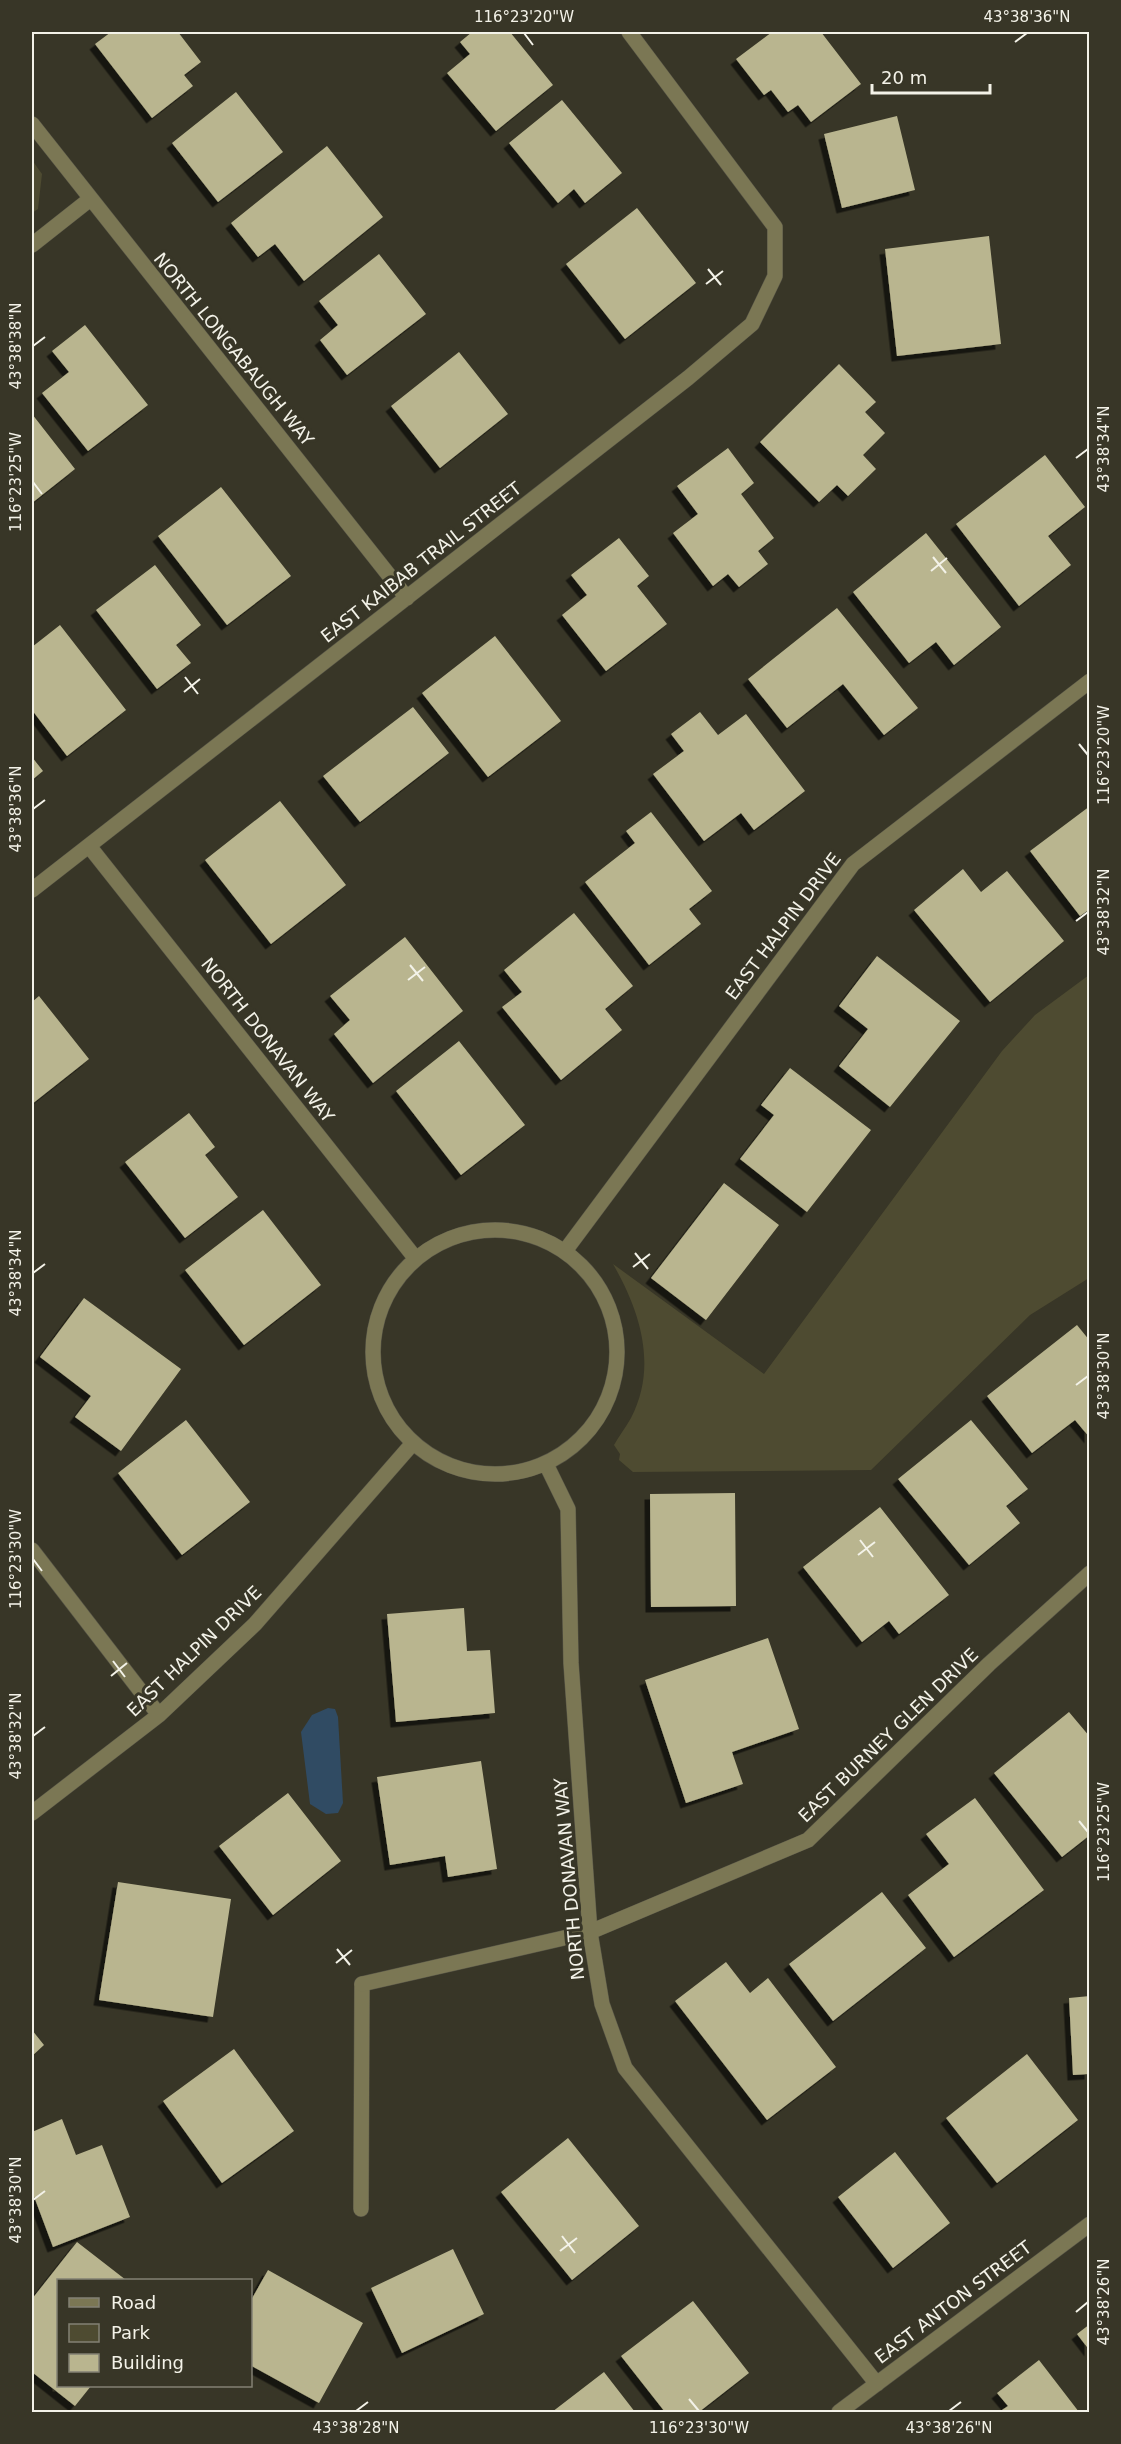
<svg xmlns="http://www.w3.org/2000/svg" width="1121" height="2444" font-family="'DejaVu Sans',sans-serif">
	<style>
		.green { fill: #4e4b31 }
		.water { fill: #304b63 }
		.building { fill: #b9b58f; filter: url(#shadow) }
		.lines { fill: none; stroke-linecap: round; stroke-linejoin: round }
		.service-casing { stroke: #565446; stroke-width: 16 }
		.minor-casing { stroke: #565446; stroke-width: 16 }
		.service { stroke: #7b7754; stroke-width: 15 }
		.minor { stroke: #7b7754; stroke-width: 15 }
		.ticks { fill: none; stroke: #f3f2e8; stroke-width: 2 }
		.labels { text-anchor: middle; dominant-baseline: central; stroke-width: 6; stroke-linejoin: round; paint-order: stroke }
		.street-label { font-size: 18px; fill: #f3f2e8; stroke: #383627 }
		.neatline { fill: none; stroke: #f3f2e8; stroke-width: 2 }
		.ticks-label { font-size: 15px; text-anchor: middle; fill: #f3f2e8 }
	</style>
	<defs>
		<filter id="shadow"><feDropShadow dx="-5.5" dy="5.5" stdDeviation="0" flood-color="#0009"/></filter>
	</defs>
	<rect width="100%" height="100%" fill="#383627"/>
	<path class="green" d="M 32,160 L 42,174 L 38,209 L 32,213 Z
		M 1089,975 L 1089,1278 L 1030,1315 L 871,1470 L 633,1472 L 619,1460 L 620,1454 L 614,1445 C 619,1436 626,1427 631,1418 C 658,1366 640,1311 613,1264 L 764,1374 L 1002,1051 L 1035,1015 Z"/>
	<path class="water" d="M 328,1708 L 335,1709 L 338,1717 L 343,1803 L 338,1813 L 326,1814 L 310,1804 L 301,1732 L 312,1715 Z"/>
	<path class="building" d="M 111,32 L 178,32 L 201,62 L 184,75 L 193,86 L 152,118 L 95,44 Z
		M 472,32 L 510,32 L 553,85 L 496,131 L 447,73 L 470,54 L 460,42 Z
		M 772,32 L 821,32 L 861,84 L 811,122 L 798,105 L 788,112 L 771,90 L 764,95 L 736,59 Z
		M 236,92 L 283,152 L 218,202 L 172,143 Z
		M 562,100 L 622,173 L 585,203 L 574,189 L 558,203 L 509,143 Z
		M 897,116 L 915,190 L 842,208 L 824,134 Z
		M 327,146 L 383,217 L 304,281 L 275,244 L 258,257 L 231,223 Z
		M 637,208 L 696,283 L 625,339 L 566,264 Z
		M 989,236 L 1001,344 L 897,356 L 885,249 Z
		M 379,254 L 426,314 L 347,375 L 320,340 L 338,325 L 319,301 Z
		M 85,325 L 148,405 L 88,451 L 42,393 L 69,372 L 52,351 Z
		M 459,352 L 508,414 L 440,468 L 391,406 Z
		M 839,364 L 876,402 L 865,412 L 885,433 L 863,455 L 876,469 L 848,496 L 837,485 L 819,502 L 760,442 Z
		M 32,414 L 75,469 L 32,503 Z
		M 728,448 L 754,483 L 741,494 L 774,538 L 758,551 L 768,564 L 739,587 L 728,574 L 713,586 L 673,533 L 698,514 L 677,486 Z
		M 1045,455 L 1085,507 L 1048,536 L 1071,565 L 1019,606 L 956,524 Z
		M 221,487 L 291,576 L 227,625 L 158,536 Z
		M 926,533 L 1001,627 L 954,665 L 936,642 L 909,663 L 853,592 Z
		M 619,538 L 649,576 L 637,586 L 667,624 L 606,671 L 562,615 L 587,595 L 571,575 Z
		M 155,565 L 201,625 L 176,645 L 191,663 L 157,689 L 96,610 Z
		M 837,608 L 918,708 L 884,735 L 843,684 L 787,728 L 748,679 Z
		M 60,625 L 126,710 L 67,756 L 32,710 L 32,647 Z
		M 495,636 L 561,721 L 488,777 L 422,693 Z
		M 413,707 L 449,753 L 360,822 L 323,776 Z
		M 700,712 L 718,735 L 746,714 L 805,791 L 754,830 L 741,813 L 704,841 L 653,774 L 684,751 L 671,734 Z
		M 32,757 L 43,771 L 32,780 Z
		M 280,801 L 346,885 L 271,944 L 205,860 Z
		M 1090,806 L 1090,909 L 1080,916 L 1030,851 Z
		M 651,812 L 712,891 L 689,909 L 701,924 L 649,965 L 585,882 L 635,843 L 626,831 Z
		M 963,869 L 981,892 L 1007,871 L 1064,941 L 990,1002 L 914,910 Z
		M 574,913 L 633,986 L 605,1009 L 622,1030 L 561,1080 L 502,1007 L 522,992 L 504,970 Z
		M 405,937 L 463,1011 L 373,1083 L 334,1034 L 350,1020 L 330,996 Z
		M 877,956 L 960,1021 L 890,1107 L 839,1066 L 868,1029 L 839,1006 Z
		M 39,996 L 89,1059 L 32,1104 L 32,1002 Z
		M 459,1041 L 525,1125 L 461,1175 L 396,1091 Z
		M 790,1068 L 871,1130 L 807,1212 L 740,1159 L 774,1115 L 761,1105 Z
		M 189,1113 L 215,1147 L 205,1155 L 238,1197 L 185,1238 L 125,1162 Z
		M 724,1183 L 779,1225 L 706,1320 L 651,1278 Z
		M 263,1210 L 321,1285 L 244,1345 L 185,1270 Z
		M 84,1298 L 181,1369 L 121,1451 L 75,1417 L 91,1396 L 40,1357 Z
		M 1077,1325 L 1090,1341 L 1090,1438 L 1075,1420 L 1032,1453 L 987,1396 Z
		M 186,1420 L 250,1502 L 182,1555 L 118,1473 Z
		M 971,1420 L 1028,1489 L 1006,1506 L 1020,1523 L 969,1565 L 898,1479 Z
		M 735,1493 L 736,1606 L 651,1607 L 650,1494 Z
		M 880,1507 L 949,1595 L 899,1634 L 889,1621 L 862,1642 L 803,1567 Z
		M 464,1608 L 467,1651 L 490,1650 L 495,1713 L 396,1722 L 387,1614 Z
		M 768,1638 L 799,1729 L 732,1752 L 743,1784 L 686,1803 L 645,1680 Z
		M 1069,1712 L 1090,1737 L 1090,1835 L 1062,1857 L 994,1773 Z
		M 481,1761 L 497,1869 L 448,1877 L 445,1856 L 390,1865 L 377,1777 Z
		M 288,1793 L 341,1861 L 273,1915 L 219,1846 Z
		M 975,1798 L 1044,1890 L 954,1957 L 908,1895 L 949,1864 L 926,1834 Z
		M 118,1882 L 231,1899 L 213,2017 L 99,2000 Z
		M 882,1892 L 926,1948 L 833,2021 L 789,1964 Z
		M 726,1962 L 750,1993 L 768,1978 L 836,2067 L 767,2120 L 675,2001 Z
		M 1090,1996 L 1090,2074 L 1073,2075 L 1069,1998 Z
		M 32,2030 L 44,2045 L 32,2056 Z
		M 234,2049 L 294,2131 L 222,2183 L 163,2101 Z
		M 1027,2054 L 1078,2120 L 997,2183 L 946,2118 Z
		M 62,2119 L 76,2155 L 102,2145 L 130,2217 L 53,2247 L 32,2191 L 32,2132 Z
		M 568,2138 L 639,2226 L 572,2280 L 501,2192 Z
		M 895,2152 L 950,2223 L 893,2268 L 838,2197 Z
		M 77,2242 L 126,2280 L 58,2280 L 58,2386 L 91,2386 L 75,2406 L 32,2372 L 32,2299 Z
		M 453,2249 L 484,2314 L 402,2353 L 371,2288 Z
		M 268,2270 L 363,2323 L 319,2403 L 250,2365 L 250,2302 Z
		M 693,2301 L 749,2373 L 699,2412 L 665,2412 L 621,2356 Z
		M 1090,2324 L 1090,2351 L 1077,2334 Z
		M 1039,2360 L 1079,2412 L 999,2412 L 1008,2406 L 997,2393 Z
		M 604,2372 L 635,2412 L 552,2412 Z"/>
	<g class="lines">
		<g class="service-casing">
			<path id="service" d="M 361,2209 L 362,1984"/>
		</g>
		<g class="minor-casing">
			<path id="minor" d="M 32,124 L 407,598
				M 32,245 L 89,200
				M 89,846 L 416,1259
				M 32,890 L 688,378 L 752,324 L 775,276 L 775,227 L 629,32
				M373 1352a122 122 0 1 1 244 0a122 122 0 1 1-244 0Z
				M 565,1251 L 853,864 L 1090,681
				M 546,1464 L 568,1509 L 571,1663 L 590,1932 L 602,2004 L 625,2068 L 877,2384
				M 32,1550 L 159,1715
				M 32,1813 L 159,1715 L 255,1624 L 413,1443
				M 362,1984 L 590,1932 L 808,1840 L 989,1664 L 1090,1573
				M 839,2412 L 1090,2224"/>
		</g>
		<use href="#service" class="service"/>
		<use href="#minor" class="minor"/>
	</g>
	<path class="ticks" d="M 524,33 L 533,45M 1015,42 L 1027,33M 708,269 L 721,285M 706,284 L 723,271M 33,346 L 45,337M 1076,458 L 1088,449M 33,482 L 42,494M 933,557 L 946,573M 931,571 L 947,558M 185,677 L 198,694M 184,692 L 200,679M 1079,744 L 1088,755M 33,809 L 45,800M 1076,921 L 1088,912M 410,965 L 423,981M 408,980 L 425,967M 635,1253 L 648,1269M 633,1267 L 650,1254M 33,1273 L 45,1264M 1076,1385 L 1088,1376M 860,1540 L 873,1557M 858,1555 L 875,1542M 33,1559 L 42,1571M 113,1661 L 125,1677M 111,1676 L 127,1663M 33,1736 L 45,1727M 1079,1821 L 1088,1832M 337,1949 L 350,1965M 336,1963 L 352,1950M 33,2200 L 45,2191M 562,2236 L 575,2253M 560,2251 L 577,2238M 1076,2312 L 1088,2302M 689,2399 L 699,2411M 356,2411 L 368,2402M 949,2411 L 961,2402"/>
	<g class="labels">
		<g class="street-label">
			<text transform="translate(234 349) rotate(51)">NORTH LONGABAUGH WAY</text>
			<text transform="translate(421 562) rotate(-38)">EAST KAIBAB TRAIL STREET</text>
			<text transform="translate(783 926) rotate(-53)">EAST HALPIN DRIVE</text>
			<text transform="translate(268 1040) rotate(52)">NORTH DONAVAN WAY</text>
			<text transform="translate(194 1651) rotate(-44)">EAST HALPIN DRIVE</text>
			<text transform="translate(888 1735) rotate(-44)">EAST BURNEY GLEN DRIVE</text>
			<text transform="translate(569 1879) rotate(-95)">NORTH DONAVAN WAY</text>
			<text transform="translate(953 2302) rotate(-37)">EAST ANTON STREET</text>
		</g>
	</g>
	<rect width="1121" height="2444" fill="none" stroke="#383627" stroke-width="66"/>
	<rect x="57" y="2279" width="195" height="108" fill="#383627" stroke="#838174" stroke-width="1.5"/>
	<rect x="69" y="2298" width="30" height="9" fill="#7b7754" stroke="#838174" stroke-width="1.5"/>
	<text x="111" y="2309" font-size="18" fill="#f3f2e8">Road</text>
	<rect x="69" y="2324" width="30" height="18" fill="#4e4b31" stroke="#838174" stroke-width="1.5"/>
	<text x="111" y="2339" font-size="18" fill="#f3f2e8">Park</text>
	<rect x="69" y="2354" width="30" height="18" fill="#b9b58f" stroke="#838174" stroke-width="1.5"/>
	<text x="111" y="2369" font-size="18" fill="#f3f2e8">Building</text>
	<path d="M872 84v9h118v-9" fill="none" stroke="#f3f2e8" stroke-width="3"/>
	<text x="881" y="84" font-size="18" fill="#f3f2e8" stroke="#383627" stroke-width="4.5" paint-order="stroke">20 m</text>
	<rect x="33" y="33" width="1055" height="2378" class="neatline"/>
	<g class="ticks-label">
		<text x="524" y="22">116°23'20"W</text>
		<text x="1027" y="22">43°38'36"N</text>
		<text transform="translate(16 346) rotate(-90)" y="5">43°38'38"N</text>
		<text transform="translate(1104 449) rotate(-90)" y="5">43°38'34"N</text>
		<text transform="translate(16 482) rotate(-90)" y="5">116°23'25"W</text>
		<text transform="translate(1104 755) rotate(-90)" y="5">116°23'20"W</text>
		<text transform="translate(16 809) rotate(-90)" y="5">43°38'36"N</text>
		<text transform="translate(1104 912) rotate(-90)" y="5">43°38'32"N</text>
		<text transform="translate(16 1273) rotate(-90)" y="5">43°38'34"N</text>
		<text transform="translate(1104 1376) rotate(-90)" y="5">43°38'30"N</text>
		<text transform="translate(16 1559) rotate(-90)" y="5">116°23'30"W</text>
		<text transform="translate(16 1736) rotate(-90)" y="5">43°38'32"N</text>
		<text transform="translate(1104 1832) rotate(-90)" y="5">116°23'25"W</text>
		<text transform="translate(16 2200) rotate(-90)" y="5">43°38'30"N</text>
		<text transform="translate(1104 2302) rotate(-90)" y="5">43°38'26"N</text>
		<text x="356" y="2433">43°38'28"N</text>
		<text x="699" y="2433">116°23'30"W</text>
		<text x="949" y="2433">43°38'26"N</text>
	</g>
</svg>
